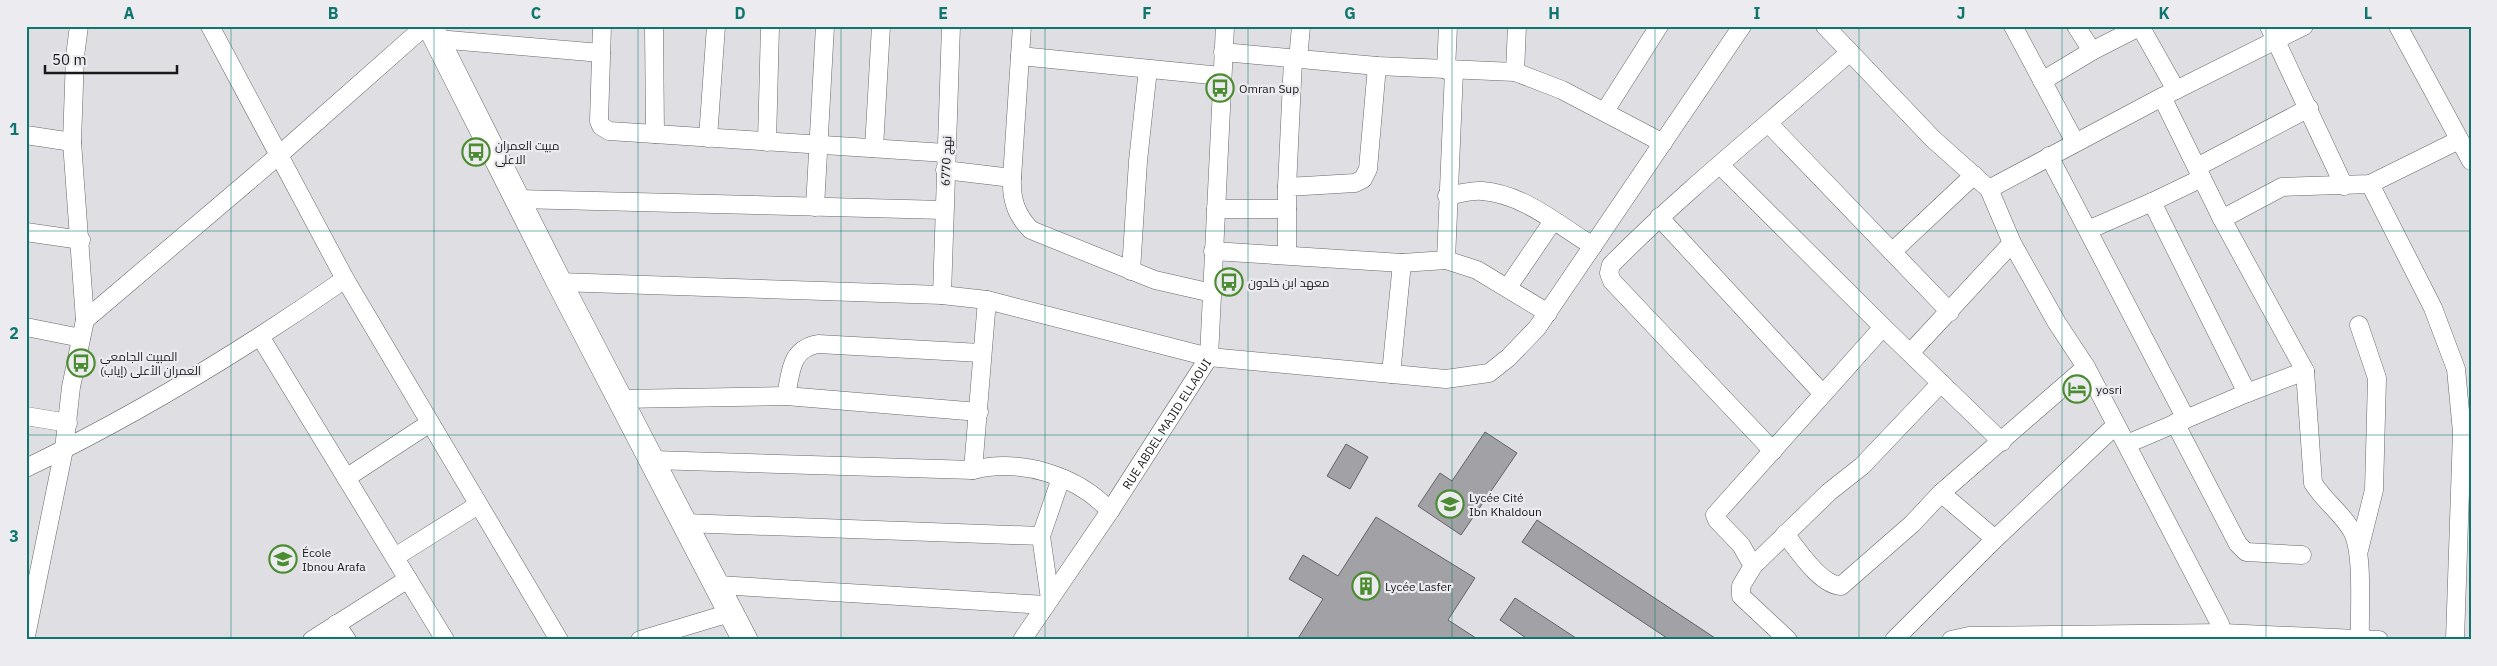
<svg xmlns="http://www.w3.org/2000/svg" width="2497" height="666" font-family="'IBM Plex Sans',Cairo,sans-serif">
	<style>
		.building { fill: #a2a2a6; stroke: #636366 }
		.lines { fill: none; stroke-linecap: round; stroke-linejoin: round }
		.street-casing { stroke: #68686b; stroke-width: 19 }
		.secondary-casing { stroke: #68686b; stroke-width: 26 }
		.street { stroke: #fff; stroke-width: 18 }
		.secondary { stroke: #fff; stroke-width: 25 }
		.grid { fill: none; stroke: #0f766e; stroke-width: 1; stroke-opacity: 0.55 }
		.labels { text-anchor: middle; dominant-baseline: central; stroke-width: 4.5; stroke-linejoin: round; paint-order: stroke }
		.poi-label { font-size: 12px; fill: #19191a; stroke: #ececf0; text-anchor: start }
		.street-label { font-size: 12px; fill: #19191a; stroke: #ececf0 }
		.neatline { fill: none; stroke: #0f766e; stroke-width: 2 }
		.grid-label { font-size: 16px; text-anchor: middle; font-weight: bold; fill: #0f766e }
	</style>
	<rect width="100%" height="100%" fill="#dfdfe3"/>
	<path class="building" d="M 1485,432 L 1517,453 L 1461,535 L 1418,506 L 1440,473 L 1452,481 Z
		M 1346,444 L 1368,457 L 1350,489 L 1327,476 Z
		M 1376,517 L 1475,578 L 1448,620 L 1479,640 L 1297,640 L 1323,599 L 1289,579 L 1303,555 L 1338,576 Z
		M 1537,520 L 1718,640 L 1670,640 L 1522,542 Z
		M 1515,598 L 1579,640 L 1529,640 L 1500,620 Z"/>
	<g class="lines">
		<g class="street-casing">
			<g id="street">
				<path d="M 210,26 L 345,279 L 559,640"/>
				<path d="M 602,26 L 599,121 L 601,126 L 609,131 L 946,153"/>
				<path d="M 654,26 L 655,134"/>
				<path d="M 1022,26 L 1020,56 L 1221,76"/>
				<path d="M 1825,26 L 1933,139 L 1989,189 L 2012,243 L 2057,323 L 2086,367 L 2220,624 L 2223,640"/>
				<path d="M 2013,26 L 2075,142"/>
				<path d="M 2140,26 L 2176,90"/>
				<path d="M 2269,26 L 2344,186"/>
				<path d="M 2398,26 L 2471,161"/>
				<path d="M 437,39 L 601,53"/>
				<path d="M 2092,51 L 2141,26"/>
				<path d="M 1223,52 L 1377,66 L 1515,72 L 1562,90 L 1663,143"/>
				<path d="M 1298,60 L 1301,26"/>
				<path d="M 1446,70 L 1448,26"/>
				<path d="M 1515,72 L 1517,26"/>
				<path d="M 2042,81 L 2092,51 L 2076,26"/>
				<path d="M 2162,97 L 2222,219 L 2305,371 L 2313,483 C 2324,501 2342,513 2352,531 C 2364,553 2359,611 2360,638"/>
				<path d="M 1605,111 L 1659,26"/>
				<path d="M 1769,124 L 1950,312"/>
				<path d="M 26,135 L 72,142"/>
				<path d="M 708,138 L 716,26"/>
				<path d="M 767,142 L 770,26"/>
				<path d="M 874,148 L 881,26"/>
				<path d="M 2049,156 L 2186,419"/>
				<path d="M 1720,165 L 1883,327 L 1715,515 L 1717,520 L 1741,545 L 1753,566 L 1741,586 L 1741,596 L 1788,640"/>
				<path d="M 2197,167 L 2309,108"/>
				<path d="M 945,170 L 1012,178 C 1011,199 1016,215 1031,230 L 1155,280 L 1212,293"/>
				<path d="M 1012,178 L 1020,56"/>
				<path d="M 2370,184 L 2433,308 L 2456,369 L 2462,432 L 2455,640"/>
				<path d="M 1287,187 L 1293,60"/>
				<path d="M 1989,189 L 2162,97 L 2304,26"/>
				<path d="M 1447,196 C 1458,194 1471,190 1482,191 C 1524,194 1558,225 1593,246"/>
				<path d="M 517,199 L 944,210"/>
				<path d="M 2152,202 L 2202,178"/>
				<path d="M 815,207 L 825,26"/>
				<path d="M 1216,209 L 1287,209"/>
				<path d="M 1659,217 L 1822,393"/>
				<path d="M 2222,219 L 2282,187 L 2370,184 L 2459,140"/>
				<path d="M 2088,230 L 2152,202 L 2247,393"/>
				<path d="M 26,232 L 81,240"/>
				<path d="M 1213,251 L 1402,263 L 1446,260 L 1454,71"/>
				<path d="M 1892,252 L 1974,175"/>
				<path d="M 1287,255 L 1287,187 L 1355,183 L 1363,179 L 1368,169 L 1377,66"/>
				<path d="M 1446,260 L 1477,270 L 1548,313"/>
				<path d="M 1131,271 L 1138,161 L 1148,69"/>
				<path d="M 559,282 L 942,295 L 987,300 L 1209,357 L 1446,379 L 1489,373 L 1508,358 L 1537,328 L 1742,26"/>
				<path d="M 1508,287 L 1553,221"/>
				<path d="M 942,295 L 951,26"/>
				<path d="M 85,320 L 278,156 L 425,26"/>
				<path d="M 26,327 L 81,338"/>
				<path d="M 1883,327 L 2002,442"/>
				<path d="M 261,338 L 445,640"/>
				<path d="M 1910,353 L 2012,243"/>
				<path d="M 1391,374 L 1402,263"/>
				<path d="M 786,396 C 791,372 790,349 818,344 L 981,353"/>
				<path d="M 621,399 L 786,396 L 979,412"/>
				<path d="M 26,416 L 68,423"/>
				<path d="M 2175,423 L 2238,544 L 2246,552 L 2302,555"/>
				<path d="M 2127,444 L 2247,393 L 2305,371"/>
				<path d="M 1773,451 L 1612,281 L 1609,273 L 1611,265 C 1686,189 1770,123 1850,52"/>
				<path d="M 653,460 L 973,470 C 1020,458 1077,475 1110,511"/>
				<path d="M 26,468 C 140,413 242,351 345,279"/>
				<path d="M 973,470 L 987,300"/>
				<path d="M 346,478 L 430,423"/>
				<path d="M 1941,493 L 1995,539"/>
				<path d="M 684,523 L 1041,536"/>
				<path d="M 1785,534 C 1798,550 1820,585 1841,586 L 1912,524 L 1941,493 L 2086,367"/>
				<path d="M 2359,550 L 2374,490 L 2377,378 L 2359,325"/>
				<path d="M 395,557 L 478,505"/>
				<path d="M 1753,566 L 1829,492 L 1862,466 L 1941,383"/>
				<path d="M 718,585 L 1046,605"/>
				<path d="M 1050,599 L 1041,536 L 1061,478"/>
				<path d="M 336,624 L 347,640"/>
				<path d="M 26,636 L 64,449 L 71,387 L 85,320 L 72,142 L 75,56 L 79,26"/>
				<path d="M 312,640 L 408,579"/>
				<path d="M 640,640 L 730,613"/>
				<path id="s1" d="M 1022,640 L 1110,511 L 1209,357 L 1225,26"/>
				<path d="M 1894,640 L 1995,539 L 2116,425"/>
				<path d="M 1951,640 L 1969,636 L 2223,633 L 2379,640"/>
			</g>
		</g>
		<g class="secondary-casing">
			<path id="secondary" d="M 430,26 L 559,282 L 745,640"/>
		</g>
		<use href="#street" class="street"/>
		<use href="#secondary" class="secondary"/>
	</g>
	<path class="grid" d="M 231,26 L 231,640M 434,26 L 434,640M 638,26 L 638,640M 841,26 L 841,640M 1045,26 L 1045,640M 1248,26 L 1248,640M 1452,26 L 1452,640M 1655,26 L 1655,640M 1859,26 L 1859,640M 2062,26 L 2062,640M 2266,26 L 2266,640M 26,231 L 2471,231M 26,435 L 2471,435"/>
	<defs>
		<g id="bus-ring" transform="scale(1.4375)"><circle r="9.5" fill="#ececf0" stroke="#4a8c2f" stroke-width="1.5"/><path d="M-5-6H5V4H4V6H2V4H-2V6H-4V4H-5ZM-3.5-4V0h7V-4ZM-3.5 1.2v1.5H-2V1.2ZM2 1.2v1.5H3.5V1.2Z" fill="#4a8c2f"/></g>
		<g id="hotel-ring" transform="scale(1.4375)"><circle r="9.5" fill="#ececf0" stroke="#4a8c2f" stroke-width="1.5"/><path d="M-6-4.5h1.5V1H6V5H4.5V3h-9V5H-6ZM-4 0a1.8 1.8 0 1 1 3.6 0ZM.5 0V-2.5h3Q6-2.5 6 0Z" fill="#4a8c2f"/></g>
		<g id="school-ring" transform="scale(1.4375)"><circle r="9.5" fill="#ececf0" stroke="#4a8c2f" stroke-width="1.5"/><path d="M0-5L7-2L0 1L-7-2ZM-4 1L0 2.5L4 1V4Q0 6-4 4Z" fill="#4a8c2f"/></g>
		<g id="building-ring" transform="scale(1.4375)"><circle r="9.5" fill="#ececf0" stroke="#4a8c2f" stroke-width="1.5"/><path d="M-4-6H4V6H1V3H-1V6H-4ZM-2.5-4.3h1.7v1.8h-1.7ZM.8-4.3h1.7v1.8H.8ZM-2.5-1h1.7V.8h-1.7ZM.8-1h1.7V.8H.8Z" fill="#4a8c2f"/></g>
	</defs>
	<g fill-rule="evenodd">
		<use href="#bus-ring" x="1220" y="88"/>
		<use href="#bus-ring" x="476" y="152"/>
		<use href="#bus-ring" x="1229" y="282"/>
		<use href="#bus-ring" x="81" y="363"/>
		<use href="#hotel-ring" x="2077" y="389"/>
		<use href="#school-ring" x="1450" y="504"/>
		<use href="#school-ring" x="283" y="559"/>
		<use href="#building-ring" x="1366" y="586"/>
	</g>
	<g class="labels">
		<g class="poi-label">
			<text x="1239" y="88">Omran Sup</text>
			<text x="495" y="145">مبيت العمران<tspan x="495" dy="14">الاعلى</tspan></text>
			<text x="1248" y="282">معهد ابن خلدون</text>
			<text x="100" y="356">المبيت الجامعي<tspan x="100" dy="14">العمران الأعلى (إياب)</tspan></text>
			<text x="2096" y="389">yosri</text>
			<text x="1469" y="497">Lycée Cité<tspan x="1469" dy="14">Ibn Khaldoun</tspan></text>
			<text x="302" y="552">École<tspan x="302" dy="14">Ibnou Arafa</tspan></text>
			<text x="1385" y="586">Lycée Lasfer</text>
		</g>
		<g class="street-label">
			<text transform="translate(946 161) rotate(-88)">نهج 6770</text>
			<text stroke="none"><textPath href="#s1" startOffset="260">RUE ABDEL MAJID ELLAOUI</textPath></text>
		</g>
	</g>
	<rect width="2497" height="666" fill="none" stroke="#ececf0" stroke-width="55"/>
	<path d="M45 65v8h132v-8" fill="none" stroke="#19191a" stroke-width="2.5"/>
	<text x="52" y="65" font-size="15" fill="#19191a" stroke="#ececf0" stroke-width="4" paint-order="stroke">50 m</text>
	<rect x="28" y="28" width="2442" height="610" class="neatline"/>
	<g class="grid-label">
		<text x="129" y="19">A</text>
		<text x="333" y="19">B</text>
		<text x="536" y="19">C</text>
		<text x="740" y="19">D</text>
		<text x="943" y="19">E</text>
		<text x="1147" y="19">F</text>
		<text x="1350" y="19">G</text>
		<text x="1554" y="19">H</text>
		<text x="1757" y="19">I</text>
		<text x="1961" y="19">J</text>
		<text x="2164" y="19">K</text>
		<text x="2368" y="19">L</text>
		<text x="14" y="135">1</text>
		<text x="14" y="339">2</text>
		<text x="14" y="542">3</text>
	</g>
</svg>
